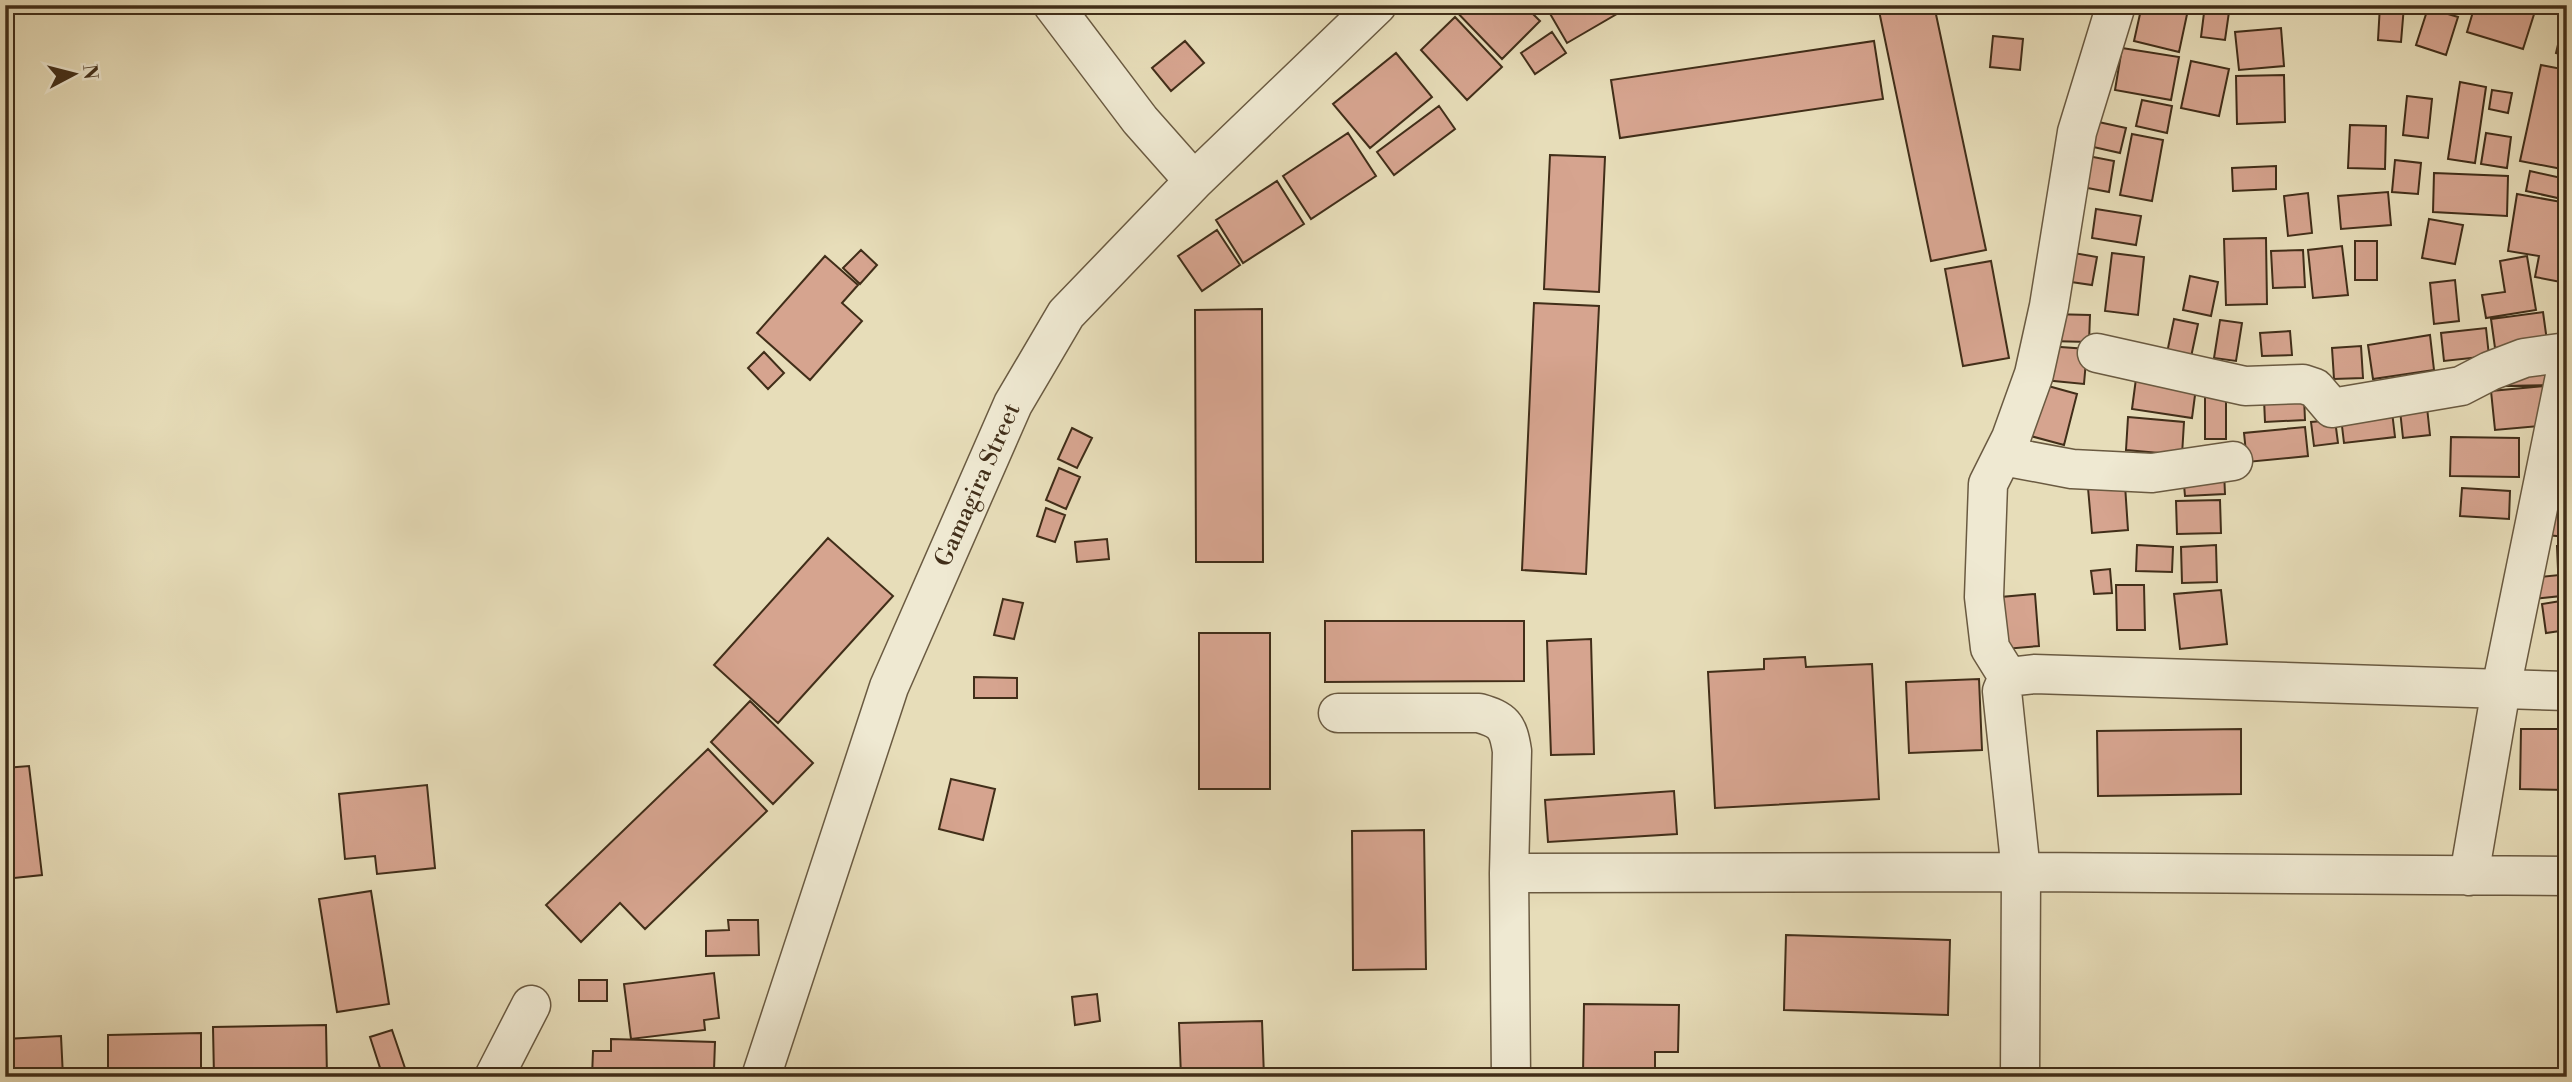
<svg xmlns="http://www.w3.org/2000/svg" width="2572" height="1082" font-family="'Libre Bodoni',serif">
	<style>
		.building { fill: #d6a48f; stroke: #412e19; stroke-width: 2 }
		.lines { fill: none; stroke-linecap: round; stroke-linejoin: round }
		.minor-casing { stroke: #6a5a41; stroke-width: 41 }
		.minor { stroke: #efe9d2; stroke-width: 38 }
		.labels { text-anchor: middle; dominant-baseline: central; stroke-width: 6; stroke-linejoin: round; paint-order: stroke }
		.street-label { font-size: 24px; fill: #412e19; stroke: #efe9d2 }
	</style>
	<rect width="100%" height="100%" fill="#e7ddb9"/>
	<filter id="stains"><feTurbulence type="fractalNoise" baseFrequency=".00286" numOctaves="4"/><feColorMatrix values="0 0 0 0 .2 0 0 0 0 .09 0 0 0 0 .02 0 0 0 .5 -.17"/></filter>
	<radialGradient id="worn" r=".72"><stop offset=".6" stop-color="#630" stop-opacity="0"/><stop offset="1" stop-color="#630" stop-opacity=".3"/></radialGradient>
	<path class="building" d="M 1450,5 L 1524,5 L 1540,21 L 1502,59 Z
		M 1545,5 L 1626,5 L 1627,8 L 1567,43 Z
		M 1934,5 L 1986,250 L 1931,261 L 1878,6 Z
		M 2142,5 L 2189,5 L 2179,52 L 2134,41 Z
		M 2205,5 L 2230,5 L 2225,40 L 2201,37 Z
		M 2380,5 L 2404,6 L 2401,42 L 2378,40 Z
		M 2475,5 L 2529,5 L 2536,8 L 2523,49 L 2467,32 Z
		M 2567,7 L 2567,56 L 2556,53 Z
		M 2428,8 L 2458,17 L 2446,55 L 2416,45 Z
		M 1455,17 L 1502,67 L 1467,100 L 1421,50 Z
		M 2281,28 L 2284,66 L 2239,70 L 2235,32 Z
		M 1552,32 L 1566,53 L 1535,74 L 1521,53 Z
		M 1993,36 L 2023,39 L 2020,70 L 1990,67 Z
		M 1185,41 L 1204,63 L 1171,91 L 1152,68 Z
		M 1874,41 L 1883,99 L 1620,138 L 1611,80 Z
		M 2122,48 L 2179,57 L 2171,100 L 2115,90 Z
		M 1396,53 L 1432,97 L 1370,148 L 1333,104 Z
		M 2191,61 L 2229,69 L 2219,116 L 2181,108 Z
		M 2541,65 L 2567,70 L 2567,170 L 2520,161 Z
		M 2284,75 L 2285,122 L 2237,124 L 2236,76 Z
		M 2460,82 L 2486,87 L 2475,163 L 2448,159 Z
		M 2492,90 L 2512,93 L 2508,113 L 2489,109 Z
		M 2407,96 L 2432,99 L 2428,138 L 2403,135 Z
		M 2142,100 L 2172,106 L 2167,133 L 2136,126 Z
		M 1439,106 L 1455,129 L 1394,175 L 1377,152 Z
		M 2094,121 L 2126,128 L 2120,153 L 2089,146 Z
		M 2350,125 L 2386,126 L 2385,169 L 2348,168 Z
		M 1348,133 L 1376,176 L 1311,219 L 1283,176 Z
		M 2486,133 L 2511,137 L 2507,168 L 2481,164 Z
		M 2132,134 L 2163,140 L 2152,201 L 2120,195 Z
		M 1550,155 L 1605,157 L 1599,292 L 1544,289 Z
		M 2088,156 L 2114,161 L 2109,192 L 2082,187 Z
		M 2395,160 L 2421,163 L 2418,194 L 2392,192 Z
		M 2276,166 L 2276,189 L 2233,191 L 2232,168 Z
		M 2530,171 L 2566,179 L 2562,199 L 2526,191 Z
		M 2434,173 L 2508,176 L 2507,216 L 2433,212 Z
		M 1277,181 L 1304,224 L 1243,263 L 1216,220 Z
		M 2388,192 L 2391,225 L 2341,229 L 2338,196 Z
		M 2308,193 L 2312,233 L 2288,236 L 2284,196 Z
		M 2517,194 L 2567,203 L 2566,283 L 2535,277 L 2539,256 L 2508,251 Z
		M 2096,209 L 2141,216 L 2136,245 L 2092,238 Z
		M 2429,219 L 2463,225 L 2455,264 L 2422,258 Z
		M 1217,230 L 1240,265 L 1202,291 L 1178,256 Z
		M 2266,238 L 2267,304 L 2226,305 L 2224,239 Z
		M 2355,241 L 2377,241 L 2377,280 L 2355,280 Z
		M 2342,246 L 2348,295 L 2313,298 L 2308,250 Z
		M 861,250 L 877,265 L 860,284 L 843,268 Z
		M 2303,250 L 2305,287 L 2273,288 L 2271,251 Z
		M 2062,251 L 2097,257 L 2092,285 L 2057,280 Z
		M 2112,253 L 2144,257 L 2138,315 L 2105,311 Z
		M 825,256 L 858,285 L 842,303 L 862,321 L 810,380 L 757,333 Z
		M 2527,256 L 2536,310 L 2486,318 L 2482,295 L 2505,292 L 2500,261 Z
		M 1991,261 L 2009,358 L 1963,366 L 1945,269 Z
		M 2190,276 L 2218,282 L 2211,316 L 2183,310 Z
		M 2455,280 L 2459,321 L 2434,324 L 2430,283 Z
		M 1534,303 L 1599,306 L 1586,574 L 1522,570 Z
		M 1262,309 L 1263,562 L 1196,562 L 1195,310 Z
		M 2543,312 L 2547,341 L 2495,348 L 2491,319 Z
		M 2050,314 L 2090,315 L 2089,342 L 2049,341 Z
		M 2174,319 L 2198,324 L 2191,357 L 2167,353 Z
		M 2220,320 L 2242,323 L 2236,361 L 2214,358 Z
		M 2486,328 L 2489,356 L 2444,361 L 2441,333 Z
		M 2290,331 L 2292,355 L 2262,356 L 2260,333 Z
		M 2430,335 L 2434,370 L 2373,379 L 2368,345 Z
		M 2047,346 L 2087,349 L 2084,384 L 2044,380 Z
		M 2361,346 L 2363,378 L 2334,379 L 2332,348 Z
		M 764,352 L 784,373 L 768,389 L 748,368 Z
		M 2137,371 L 2197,380 L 2192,418 L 2132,409 Z
		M 2547,371 L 2548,385 L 2503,386 L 2503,373 Z
		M 2041,384 L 2077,394 L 2064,445 L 2027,435 Z
		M 2546,386 L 2549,425 L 2495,430 L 2491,391 Z
		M 2226,391 L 2226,439 L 2205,439 L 2205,392 Z
		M 2304,397 L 2305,420 L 2265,422 L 2264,399 Z
		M 2426,398 L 2430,435 L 2403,438 L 2399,401 Z
		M 2391,403 L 2395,437 L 2344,443 L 2340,409 Z
		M 2128,417 L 2184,422 L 2182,455 L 2126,450 Z
		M 2335,420 L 2338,443 L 2314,446 L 2311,422 Z
		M 2305,427 L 2308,456 L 2247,462 L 2244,433 Z
		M 1072,428 L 1092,438 L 1077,468 L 1058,459 Z
		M 2451,437 L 2519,438 L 2519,477 L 2450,476 Z
		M 1059,468 L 1080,477 L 1066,509 L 1046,500 Z
		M 2224,471 L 2225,494 L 2185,496 L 2183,474 Z
		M 2125,485 L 2128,530 L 2092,533 L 2088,488 Z
		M 2462,488 L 2510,491 L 2509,519 L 2460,516 Z
		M 2550,493 L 2567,494 L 2567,537 L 2546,535 Z
		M 2220,500 L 2221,533 L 2177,534 L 2176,501 Z
		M 1046,508 L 1065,515 L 1055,542 L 1037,536 Z
		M 828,538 L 893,596 L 778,723 L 714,665 Z
		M 1107,539 L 1109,559 L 1077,562 L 1075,542 Z
		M 2137,545 L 2173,547 L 2172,572 L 2136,571 Z
		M 2216,545 L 2217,582 L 2182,583 L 2181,547 Z
		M 2557,546 L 2567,546 L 2567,569 L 2558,569 Z
		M 2110,569 L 2112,593 L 2094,594 L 2091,571 Z
		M 2559,575 L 2561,596 L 2532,599 L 2530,578 Z
		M 2116,585 L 2144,585 L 2145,630 L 2117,630 Z
		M 2221,590 L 2227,644 L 2180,649 L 2174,594 Z
		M 2035,594 L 2039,646 L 2005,649 L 2001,597 Z
		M 1003,599 L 1023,603 L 1014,639 L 994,635 Z
		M 2567,600 L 2567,630 L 2546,633 L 2542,604 Z
		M 1325,621 L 1524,621 L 1524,681 L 1325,682 Z
		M 1199,633 L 1270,633 L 1270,789 L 1199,789 Z
		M 1591,639 L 1594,754 L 1551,755 L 1547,641 Z
		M 1805,657 L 1806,667 L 1872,664 L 1879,799 L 1715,808 L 1708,672 L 1764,669 L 1764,659 Z
		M 974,677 L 1017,678 L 1017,698 L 974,698 Z
		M 1979,679 L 1982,750 L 1909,753 L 1906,682 Z
		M 750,701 L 813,763 L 773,804 L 711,742 Z
		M 2241,729 L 2241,794 L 2098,796 L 2097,731 Z
		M 2521,729 L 2567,729 L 2567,790 L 2520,789 Z
		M 708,749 L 767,811 L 645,929 L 620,903 L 581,942 L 546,905 Z
		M 29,766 L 42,875 L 5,879 L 5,768 Z
		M 951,779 L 995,789 L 983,840 L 939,829 Z
		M 427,785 L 435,868 L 377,874 L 375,856 L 345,859 L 339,794 Z
		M 1674,791 L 1677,834 L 1548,842 L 1545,800 Z
		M 1424,830 L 1426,969 L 1353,970 L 1352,831 Z
		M 371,891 L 389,1004 L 337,1012 L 319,899 Z
		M 728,920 L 758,920 L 759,955 L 706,956 L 706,931 L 729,930 Z
		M 1786,935 L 1950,940 L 1948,1015 L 1784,1010 Z
		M 714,973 L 719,1018 L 704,1020 L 705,1030 L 631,1039 L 624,984 Z
		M 579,980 L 607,980 L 607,1001 L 579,1001 Z
		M 1097,994 L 1100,1021 L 1075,1025 L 1072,997 Z
		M 1584,1004 L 1679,1005 L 1678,1052 L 1655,1052 L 1655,1077 L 1583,1077 Z
		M 1262,1021 L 1264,1077 L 1181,1077 L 1179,1023 Z
		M 326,1025 L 327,1077 L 214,1077 L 213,1027 Z
		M 392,1030 L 406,1071 L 383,1077 L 370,1037 Z
		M 201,1033 L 201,1077 L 108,1077 L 108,1035 Z
		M 61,1036 L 63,1077 L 5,1077 L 5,1039 Z
		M 611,1039 L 715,1042 L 714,1070 L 700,1070 L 699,1077 L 592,1077 L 593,1051 L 611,1051 Z"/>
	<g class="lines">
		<g class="minor-casing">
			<path id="minor" d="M 1053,5 L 1140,120 L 1194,181
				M 2097,353 L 2245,386 L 2303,384 L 2315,388 L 2332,408 L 2461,386 L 2490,371 L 2524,358 L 2567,352
				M 2003,456 L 2072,469 L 2152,473 L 2233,461
				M 2008,677 L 1990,648 L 1984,597 L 1988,484 L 2011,438 L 2034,374 L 2049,306 L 2077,132 L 2116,5
				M 1338,713 L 1479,713 C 1503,720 1508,725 1512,751 L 1509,873 L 1511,1077
				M 1509,873 L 2021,872 L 2567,876
				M 2469,876 L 2501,689 L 2567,366
				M 494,1077 L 531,1005
				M 761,1077 L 889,687 L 1013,404 L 1066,314 L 1194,181 L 1377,5
				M 2020,1077 L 2021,872 L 2002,691 L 2008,677 L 2034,674 L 2567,691"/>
		</g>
		<use href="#minor" class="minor"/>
	</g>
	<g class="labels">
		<g class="street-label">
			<text transform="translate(978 485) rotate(-66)">Gamagira Street</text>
		</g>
	</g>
	<rect width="2572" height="1082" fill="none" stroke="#e7ddb9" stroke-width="28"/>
	<rect x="7" y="7" width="2558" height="1068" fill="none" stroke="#412e19" stroke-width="3.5"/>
	<rect x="14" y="14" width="2544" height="1054" fill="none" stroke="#412e19" stroke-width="2"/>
	<g transform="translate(74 74) rotate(83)" stroke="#efe9d2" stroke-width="5" paint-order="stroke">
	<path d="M0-5L12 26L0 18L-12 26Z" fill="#412e19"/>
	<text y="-10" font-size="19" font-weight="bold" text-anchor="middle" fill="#412e19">N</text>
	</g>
	<rect width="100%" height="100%" filter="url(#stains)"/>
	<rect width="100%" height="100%" fill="url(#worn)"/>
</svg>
